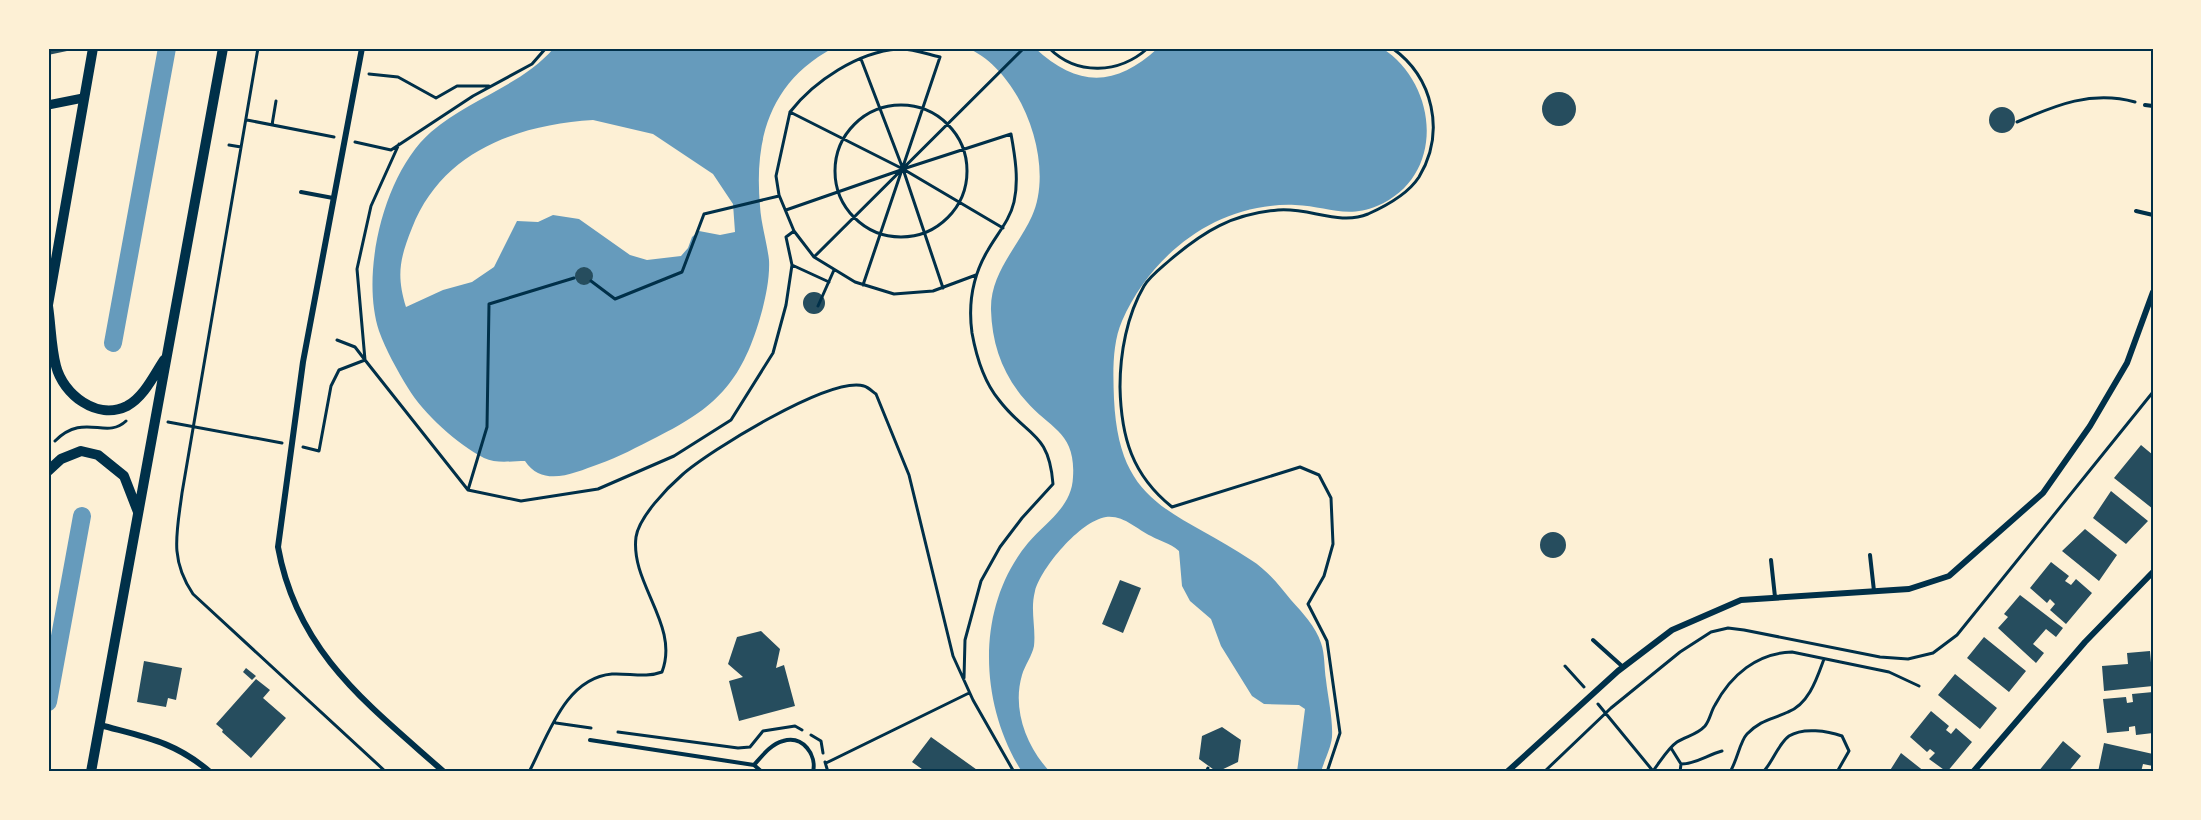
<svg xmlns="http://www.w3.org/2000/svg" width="2201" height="820" font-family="'Archivo Narrow',sans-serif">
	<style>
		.water { fill: #669bbc; fill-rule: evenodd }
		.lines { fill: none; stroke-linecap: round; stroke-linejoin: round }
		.canal { stroke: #669bbc; stroke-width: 18 }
		.building { fill: #264d5e }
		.path { stroke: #003049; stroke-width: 3 }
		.service { stroke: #003049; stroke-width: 4 }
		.minor { stroke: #003049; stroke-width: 6 }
		.tertiary { stroke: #003049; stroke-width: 9 }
		.secondary { stroke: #003049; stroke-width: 10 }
		.neatline { fill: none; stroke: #003049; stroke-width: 2 }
	</style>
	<rect width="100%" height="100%" fill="#fdf0d5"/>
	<path class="water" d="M 554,48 L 833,48 C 770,82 754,138 760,206 C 761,224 767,242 769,260 C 770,279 765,301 760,318 C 741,383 715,408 657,437 C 637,447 619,457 599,464 C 574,473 543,488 525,461 C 512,461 496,464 484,458 C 458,445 423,413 408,388 C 397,370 386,350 379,331 C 360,273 384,173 431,132 C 469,99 521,86 554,48 ZM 593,120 L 653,134 L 713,174 L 733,204 L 735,232 L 720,235 L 699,231 L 692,237 L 688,248 L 681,256 L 647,260 L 630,255 L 579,219 L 553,215 L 538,222 L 517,221 L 494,267 L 472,282 L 443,290 L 406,307 C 396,275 400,258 412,228 C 442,151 517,125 593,120 Z
		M 967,48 L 1035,48 C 1077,87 1115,88 1158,48 L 1382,48 C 1439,85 1446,177 1377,206 C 1346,219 1326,206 1295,205 C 1218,202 1152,253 1122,321 C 1112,344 1113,374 1114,399 C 1119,507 1174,509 1251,560 C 1267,570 1279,585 1291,600 C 1302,612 1316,627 1321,643 C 1325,654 1324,668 1326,680 C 1328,698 1333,719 1332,737 C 1331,748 1324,761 1321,772 L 1297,772 L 1305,709 L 1299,705 L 1264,704 L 1252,696 L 1221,646 L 1211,619 L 1190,601 L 1182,586 L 1179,551 C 1169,542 1161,542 1151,536 C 1136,529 1124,515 1106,517 C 1080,521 1041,568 1035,591 C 1030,610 1036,627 1034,646 C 1032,656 1025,665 1022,675 C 1012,709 1026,746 1050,772 L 1022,772 C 979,704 975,607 1028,543 C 1046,522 1072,507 1073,477 C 1076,432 1050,429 1026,401 C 1003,375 992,345 991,310 C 990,273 1018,247 1032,216 C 1056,163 1021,70 967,48 Z"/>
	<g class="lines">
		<path class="canal" d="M 113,343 L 167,48
			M 48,702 L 82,516"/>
	</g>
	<path class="building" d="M 48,48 L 66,48 L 67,51 L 48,55 Z
		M1542 109a17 17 0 1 1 34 0a17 17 0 1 1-34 0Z
		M1989 120a13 13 0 1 1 26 0a13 13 0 1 1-26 0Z
		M575 276a9 9 0 1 1 18 0a9 9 0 1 1-18 0Z
		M803 303a11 11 0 1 1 22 0a11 11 0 1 1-22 0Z
		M 2141,445 L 2153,455 L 2153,509 L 2114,478 Z
		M 2111,491 L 2148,521 L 2126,544 L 2093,518 Z
		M 2085,529 L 2117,555 L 2099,581 L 2062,551 Z
		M1540 545a13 13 0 1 1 26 0a13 13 0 1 1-26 0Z
		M 2051,562 L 2069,576 L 2065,581 L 2071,585 L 2076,579 L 2092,593 L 2066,624 L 2050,610 L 2055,604 L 2050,599 L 2047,603 L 2030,588 Z
		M 1120,580 L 1141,588 L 1123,633 L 1102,624 Z
		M 2020,595 L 2063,628 L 2056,637 L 2046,629 L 2033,644 L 2044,653 L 2036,663 L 1998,628 L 2008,617 L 2004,614 Z
		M 761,631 L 780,649 L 776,668 L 784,665 L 795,706 L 739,721 L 729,681 L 743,677 L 728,664 L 737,637 Z
		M 1984,637 L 2026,671 L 2009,692 L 1967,658 Z
		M 2150,651 L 2153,686 L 2104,691 L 2102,666 L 2128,664 L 2127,653 Z
		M 144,661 L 182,668 L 176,700 L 168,698 L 166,707 L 137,702 Z
		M 246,668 L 256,676 L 252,680 L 243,672 Z
		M 1955,674 L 1997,708 L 1980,729 L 1938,695 Z
		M 256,679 L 270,690 L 263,698 L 286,718 L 251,758 L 222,732 L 223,730 L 216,724 Z
		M 2153,692 L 2153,733 L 2136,735 L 2135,726 L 2129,727 L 2129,731 L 2107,733 L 2103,699 L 2126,697 L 2127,703 L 2133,702 L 2132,694 Z
		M 1931,711 L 1949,726 L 1946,730 L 1951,734 L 1956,728 L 1972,742 L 1947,772 L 1929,759 L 1935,753 L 1930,749 L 1927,752 L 1910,737 Z
		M 1222,727 L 1241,740 L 1238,762 L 1217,772 L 1199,759 L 1202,736 Z
		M 931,737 L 980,772 L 926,772 L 912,762 Z
		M 2063,741 L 2081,756 L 2068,772 L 2038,772 Z
		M 2104,743 L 2153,754 L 2153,766 L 2143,764 L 2141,772 L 2098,772 Z
		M 1901,753 L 1925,772 L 1889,772 Z"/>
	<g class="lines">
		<path class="path" d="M 258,48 L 182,493 C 177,532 169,559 193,594 L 386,772
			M 1049,48 C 1077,76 1119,74 1148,48
			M 861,59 L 903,169 L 943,288
			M 369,74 L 398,77 L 436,98 L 457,86 L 489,86
			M835 171a66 66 0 1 1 132 0a66 66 0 1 1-132 0Z
			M 790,112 L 776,176 L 779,195 L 794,231 L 814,257 L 855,282 L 894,294 L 933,291 L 976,275
			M 247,120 L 334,137
			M 2017,122 C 2056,105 2092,90 2135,102
			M 272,125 L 276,101
			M 355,142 L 391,150 L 473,96 L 532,64 L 546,48
			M 399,144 L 371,206 L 357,269 L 365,360 L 468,490 L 521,501 L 598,489 L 674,456 L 731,420 L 773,353 L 786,305 L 792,265 L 786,237 L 794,231
			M 229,145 L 241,147
			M 786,210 L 901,170
			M 814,257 L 1024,48
			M 792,265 L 829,282
			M 591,281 L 615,299 L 682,272 L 704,214 L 779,196
			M 863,285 L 940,57 C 927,54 911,48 898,49 C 858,52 814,81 790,112 L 903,169
			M 818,306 L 834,270
			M 168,422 L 282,443
			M 55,441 C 84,412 106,440 126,421
			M 303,447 L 319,451 L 331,386 L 339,370 L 365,360 L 355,347 L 337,340
			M 468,490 L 487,427 L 489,304 L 574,278
			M 1565,666 L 1584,687
			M 964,678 L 965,640 L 981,581 L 1000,547 L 1022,518 L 1053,484 C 1049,431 1027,437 999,400 C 984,382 976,355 972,333 C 968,304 973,275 988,250 C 997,234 1010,220 1014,202 C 1019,180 1015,156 1011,134 L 903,169 L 1003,228
			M 1598,704 L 1653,771 C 1660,762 1668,748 1677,742 C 1686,736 1697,735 1705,726 C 1710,720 1711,711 1715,705 C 1731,675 1757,653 1792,652 L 1889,672 L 1919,686
			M 556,723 L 591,728
			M 618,732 L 738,748 L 750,747 L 763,731 L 795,726 L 802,730
			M 811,735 L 821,741 L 823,753
			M 1671,748 L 1681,764 C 1696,764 1707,755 1722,751
			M 825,762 L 828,772
			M 826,763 L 969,693
			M 529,772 C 548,736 565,678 612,674 C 629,673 646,678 662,672 C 680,625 630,584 636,537 C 639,517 667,488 682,475 C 709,451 830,376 864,386 C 868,387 873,392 876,394 L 909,475 L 953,656 L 973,700 L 1014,772
			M 1206,772 L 1208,768
			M 1327,772 L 1340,733 L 1327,641 L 1308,604 L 1324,576 L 1333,544 L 1331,498 L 1319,475 L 1300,467 L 1172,507 C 1132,475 1121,437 1120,387 C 1120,353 1127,315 1144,286 C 1150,276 1161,268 1170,260 C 1204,231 1232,214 1278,210 C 1309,207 1339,226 1368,214 C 1386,206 1408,194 1419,177 C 1446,132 1433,77 1392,48
			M 1544,772 L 1611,708 L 1680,652 L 1711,632 L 1728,628 L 1744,630 L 1880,657 L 1908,659 L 1933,653 L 1957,635 L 2153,392
			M 1680,772 L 1681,764
			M 1730,772 C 1737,761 1740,741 1747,734 C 1762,719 1771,720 1788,712 C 1809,704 1817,678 1824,659
			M 1763,772 C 1773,762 1778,744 1789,736 C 1803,727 1828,731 1842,736 L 1849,751 L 1837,772"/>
		<path class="service" d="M 2145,105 L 2153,106
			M 301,192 L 333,198
			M 2136,211 L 2153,215
			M 1870,555 L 1874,591
			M 1771,560 L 1775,597
			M 1593,640 L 1623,667
			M 590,740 L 754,765 C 762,756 771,744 783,741 C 803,735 817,755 813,772
			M 754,765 L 762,772"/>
		<path class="minor" d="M 362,48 L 303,362 L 278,547 C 297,653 369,705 444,772
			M 100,725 C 144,737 174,741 210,772
			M 1507,772 L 1618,671 L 1672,630 L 1741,600 L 1909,589 L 1949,576 L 2043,493 L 2090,426 L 2127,363 L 2153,292
			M 1973,772 L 2085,642 L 2153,572"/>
		<path class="tertiary" d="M 48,105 L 83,98"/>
		<path class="secondary" d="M 48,305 L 93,48
			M 48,306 C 51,326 51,347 56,366 C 63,394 97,421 127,406 C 144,397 154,375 164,360
			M 48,471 L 61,459 L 81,451 L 98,455 L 124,476 L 138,512
			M 91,772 L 223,48"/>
	</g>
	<rect width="2201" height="820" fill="none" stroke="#fdf0d5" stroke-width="99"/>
	<rect x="50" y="50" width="2102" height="720" class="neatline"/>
</svg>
